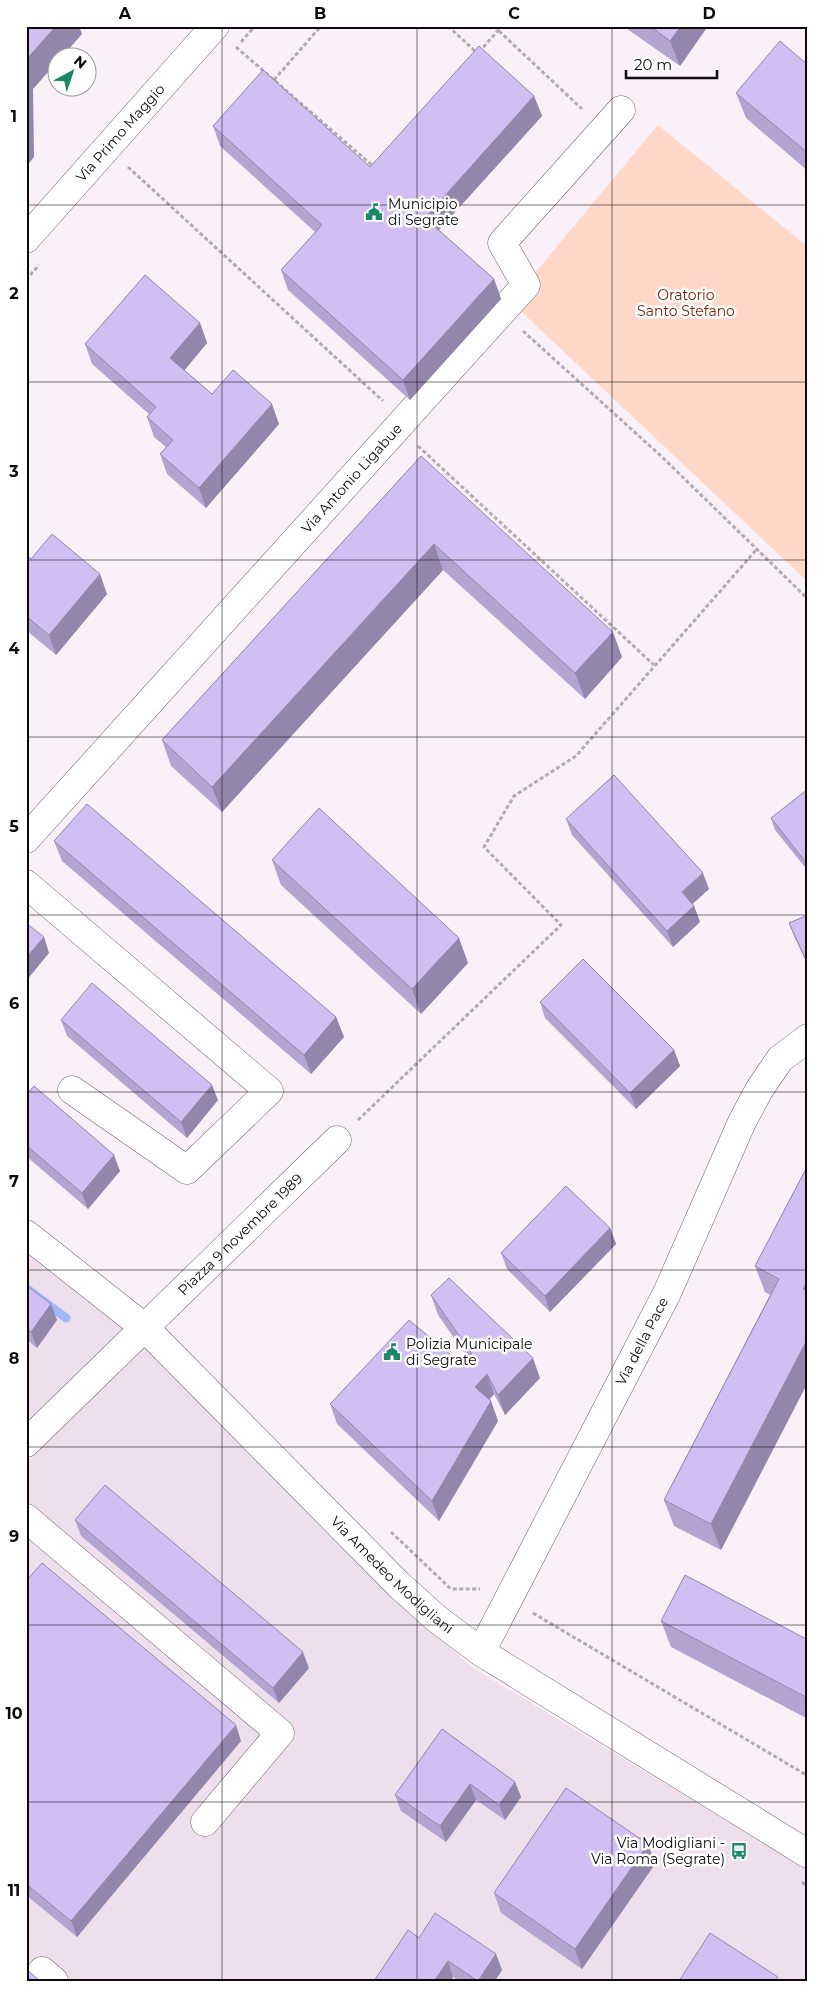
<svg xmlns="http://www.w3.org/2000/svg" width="834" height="2007" font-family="Montserrat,sans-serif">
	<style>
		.built { fill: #efdeeb }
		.green { fill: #ffd8ca }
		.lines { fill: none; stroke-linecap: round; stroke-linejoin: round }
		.stream { stroke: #9fbafc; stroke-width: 9 }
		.minor-casing { stroke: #6d656c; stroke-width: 29 }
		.path { stroke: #b2abb1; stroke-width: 3; stroke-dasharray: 4 2.5; stroke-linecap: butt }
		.minor { stroke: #fff; stroke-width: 28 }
		.wall { fill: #b4a4d2 }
		.shaded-wall { fill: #9286ab }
		.building { fill: #d1bff4; stroke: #9286ab }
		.grid { fill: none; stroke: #0d0a0d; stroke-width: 1; stroke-opacity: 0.55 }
		.labels { text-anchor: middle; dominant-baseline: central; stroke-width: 5; stroke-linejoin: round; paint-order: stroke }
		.street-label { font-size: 14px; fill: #0d0a0d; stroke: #fff }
		.poi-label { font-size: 14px; fill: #0d0a0d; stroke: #fff; text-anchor: start }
		.park-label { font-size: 14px; fill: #792600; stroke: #fff }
		.neatline { fill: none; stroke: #0d0a0d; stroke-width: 2 }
		.grid-label { font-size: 16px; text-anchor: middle; font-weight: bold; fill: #0d0a0d }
	</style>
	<rect width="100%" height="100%" fill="#faf0f8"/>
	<path class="built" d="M 26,1245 L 131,1329 L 387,1590 L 473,1668 L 808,1870 L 808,1981 L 26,1981 Z"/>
	<path class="green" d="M 658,125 L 808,247 L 808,582 L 511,302 Z"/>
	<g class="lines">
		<path class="stream" d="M 26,1288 L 66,1318"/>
		<g class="minor-casing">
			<g id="minor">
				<path id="s1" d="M 26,239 L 215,26"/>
				<path id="s2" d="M 26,839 L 526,285 L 502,243 L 621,110"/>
				<path d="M 26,884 L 269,1091 L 187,1170 L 72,1090"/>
				<path id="s3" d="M 26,1234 L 145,1328 L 398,1584 L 437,1619 L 481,1652 L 808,1854"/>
				<path id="s4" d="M 26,1443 L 337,1140"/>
				<path d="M 26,1518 L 280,1733 L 205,1822"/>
				<path id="s5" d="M 481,1652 L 667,1293 L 742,1122 L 759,1090 L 780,1059 L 808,1038"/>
				<path d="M 42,1971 L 54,1981"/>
			</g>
		</g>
		<path class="path" d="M 448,26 L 477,53
			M 499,31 L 582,109
			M 241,42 L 255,26
			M 236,47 L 374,167
			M 479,52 L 502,26
			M 274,80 L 321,26
			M 128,167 L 383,401
			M 26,280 L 39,265
			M 523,331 L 661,456 L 808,599
			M 418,446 L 654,665
			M 358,1120 L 561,925 L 484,847 L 514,796 L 576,756 L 757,549
			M 391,1532 L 451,1589 L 480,1589
			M 533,1613 L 808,1776
			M 802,1882 L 808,1887"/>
		<use href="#minor" class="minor"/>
	</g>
	<path class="wall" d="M 623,26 L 708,26 L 680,66 Z
		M 808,65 L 808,171 L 746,118 L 736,93 Z
		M 534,96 L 542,116 L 439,230 L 494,279 L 501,299 L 410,400 L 288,290 L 281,270 L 315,232 L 220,146 L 213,126 L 370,167 Z
		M 200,323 L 207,343 L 184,370 L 212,394 L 279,424 L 206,508 L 167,474 L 160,454 L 166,447 L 154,437 L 147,417 L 149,414 L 92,364 L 85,344 Z
		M 421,456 L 622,657 L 585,699 L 443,570 L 222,812 L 171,766 L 162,740 Z
		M 26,555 L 31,559 L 107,594 L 56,655 L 26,630 Z
		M 808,789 L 808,871 L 775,830 L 771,818 Z
		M 566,819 L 709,889 L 692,904 L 694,906 L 700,922 L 673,947 L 572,835 Z
		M 54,841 L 336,1017 L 344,1037 L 311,1074 L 62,861 Z
		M 272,860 L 468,963 L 421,1014 L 281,885 Z
		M 808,915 L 808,966 L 793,934 L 789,923 Z
		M 540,1002 L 674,1050 L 680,1066 L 636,1109 L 545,1018 Z
		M 61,1020 L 218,1100 L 187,1138 L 67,1036 Z
		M 26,1095 L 120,1171 L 88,1209 L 26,1156 Z
		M 808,1165 L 808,1382 L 721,1550 L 674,1526 L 664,1500 L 770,1295 L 765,1292 L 755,1266 Z
		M 610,1228 L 616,1244 L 550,1312 L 507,1269 L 501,1253 Z
		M 26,1285 L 57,1320 L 37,1348 L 26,1339 Z
		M 431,1295 L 540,1378 L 505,1415 L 494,1394 L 490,1399 L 498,1421 L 439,1521 L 337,1424 L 330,1404 L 463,1365 L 468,1358 L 438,1315 Z
		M 75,1520 L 309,1668 L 279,1703 L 81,1536 Z
		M 26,1581 L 241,1741 L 77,1937 L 26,1895 Z
		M 661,1621 L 808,1640 L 808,1719 L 671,1647 Z
		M 442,1729 L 515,1782 L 521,1797 L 505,1820 L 476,1800 L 446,1842 L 401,1811 L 395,1795 Z
		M 648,1844 L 655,1864 L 582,1969 L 501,1913 L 494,1893 Z
		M 419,1938 L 502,1970 L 495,1981 L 459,1981 L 453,1977 Z"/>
	<path class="shaded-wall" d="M 56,26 L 79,26 L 82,34 L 61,58 L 58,58 L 58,61 L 33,89 L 34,157 L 26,167 L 26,60 Z
		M 681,26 L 708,26 L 680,66 L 670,41 Z
		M 534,96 L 542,116 L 432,237 L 425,218 Z
		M 494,279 L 501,299 L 410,400 L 403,380 Z
		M 200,323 L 207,343 L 178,378 L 170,358 Z
		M 272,404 L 279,424 L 206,508 L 199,488 Z
		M 434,544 L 443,570 L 222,812 L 212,787 Z
		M 100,574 L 107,594 L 56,655 L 49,635 Z
		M 613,632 L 622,657 L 585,699 L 575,673 Z
		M 703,873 L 709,889 L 688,908 L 682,892 Z
		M 694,906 L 700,922 L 673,947 L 667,931 Z
		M 44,937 L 49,953 L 26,981 L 26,958 Z
		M 459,938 L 468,963 L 421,1014 L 412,989 Z
		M 336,1017 L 344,1037 L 311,1074 L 304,1055 Z
		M 674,1050 L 680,1066 L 636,1109 L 630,1093 Z
		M 212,1085 L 218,1100 L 187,1138 L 181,1122 Z
		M 114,1155 L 120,1171 L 88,1209 L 82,1193 Z
		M 610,1228 L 616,1244 L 550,1312 L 545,1296 Z
		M 808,1280 L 808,1303 L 803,1289 Z
		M 51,1304 L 57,1320 L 37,1348 L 31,1332 Z
		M 808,1338 L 808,1382 L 721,1550 L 711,1524 Z
		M 533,1358 L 540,1378 L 505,1415 L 498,1395 Z
		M 487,1374 L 494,1394 L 482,1407 L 475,1387 Z
		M 491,1401 L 498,1421 L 439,1521 L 432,1501 Z
		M 303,1652 L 309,1668 L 279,1703 L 273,1688 Z
		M 236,1725 L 241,1741 L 77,1937 L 71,1921 Z
		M 515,1782 L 521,1797 L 505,1820 L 499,1805 Z
		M 470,1784 L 476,1800 L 446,1842 L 440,1826 Z
		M 648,1844 L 655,1864 L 582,1969 L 575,1949 Z
		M 496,1954 L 502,1970 L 495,1981 L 478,1981 Z
		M 448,1961 L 453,1977 L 451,1981 L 434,1981 Z"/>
	<path class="building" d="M 26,26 L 56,26 L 26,60 Z
		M 650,26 L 681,26 L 670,41 Z
		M 780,41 L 808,65 L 808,153 L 736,93 Z
		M 479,46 L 534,96 L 425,218 L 494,279 L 403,380 L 281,270 L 322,225 L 213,126 L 263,70 L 370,167 Z
		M 145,275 L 200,323 L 170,358 L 212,394 L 233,370 L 272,404 L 199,488 L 160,454 L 173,440 L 147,417 L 156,407 L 85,344 Z
		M 421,456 L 613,632 L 575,673 L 434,544 L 212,787 L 162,740 Z
		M 52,534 L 100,574 L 49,635 L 26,616 L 26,555 L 31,559 Z
		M 614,775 L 703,873 L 682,892 L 694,906 L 667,931 L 566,819 Z
		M 808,789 L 808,865 L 771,818 Z
		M 87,804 L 336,1017 L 304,1055 L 54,841 Z
		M 319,808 L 459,938 L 412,989 L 272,860 Z
		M 808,915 L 808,964 L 789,923 Z
		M 26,923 L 44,937 L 26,958 Z
		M 583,959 L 674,1050 L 630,1093 L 540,1002 Z
		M 92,983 L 212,1085 L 181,1122 L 61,1020 Z
		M 34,1086 L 114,1155 L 82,1193 L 26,1145 L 26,1095 Z
		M 808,1165 L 808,1280 L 803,1289 L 808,1292 L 808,1338 L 711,1524 L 664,1500 L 779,1279 L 755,1266 Z
		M 566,1186 L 610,1228 L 545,1296 L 501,1253 Z
		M 449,1278 L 533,1358 L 498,1395 L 487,1374 L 475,1387 L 491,1401 L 432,1501 L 330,1404 L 409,1320 L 463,1365 L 472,1354 L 431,1295 Z
		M 26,1285 L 51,1304 L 31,1332 L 26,1328 Z
		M 105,1485 L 303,1652 L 273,1688 L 75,1520 Z
		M 42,1563 L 236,1725 L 71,1921 L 26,1884 L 26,1581 Z
		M 685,1575 L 808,1640 L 808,1698 L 661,1621 Z
		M 442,1729 L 515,1782 L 499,1805 L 470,1784 L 440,1826 L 395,1795 Z
		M 566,1788 L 648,1844 L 575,1949 L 494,1893 Z
		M 435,1913 L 496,1954 L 478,1981 L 448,1961 L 434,1981 L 374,1981 L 408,1930 L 419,1938 Z
		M 710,1933 L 778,1977 L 775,1981 L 679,1981 Z
		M 26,1969 L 40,1981 L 26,1981 Z"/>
	<path class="grid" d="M 222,26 L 222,1981M 417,26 L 417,1981M 612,26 L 612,1981M 26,205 L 808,205M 26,382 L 808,382M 26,560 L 808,560M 26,737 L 808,737M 26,915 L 808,915M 26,1092 L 808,1092M 26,1270 L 808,1270M 26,1447 L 808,1447M 26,1625 L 808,1625M 26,1802 L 808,1802"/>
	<defs>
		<g id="civic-bare" transform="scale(1.35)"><path d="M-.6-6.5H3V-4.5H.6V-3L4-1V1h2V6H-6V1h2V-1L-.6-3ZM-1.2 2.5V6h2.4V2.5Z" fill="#1a8968" stroke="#fff" stroke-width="2.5" paint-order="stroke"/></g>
		<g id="bus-bare" transform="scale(1.35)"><path d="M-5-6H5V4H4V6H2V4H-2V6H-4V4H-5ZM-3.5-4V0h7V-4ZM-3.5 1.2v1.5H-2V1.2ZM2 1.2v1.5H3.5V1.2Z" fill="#1a8968" stroke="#fff" stroke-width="2.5" paint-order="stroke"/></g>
	</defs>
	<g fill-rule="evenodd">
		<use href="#civic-bare" x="374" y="212"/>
		<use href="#civic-bare" x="392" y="1352"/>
		<use href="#bus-bare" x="739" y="1851"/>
	</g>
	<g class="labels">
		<g class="street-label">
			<text stroke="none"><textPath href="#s1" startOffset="142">Via Primo Maggio</textPath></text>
			<text stroke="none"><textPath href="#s2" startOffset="486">Via Antonio Ligabue</textPath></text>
			<text stroke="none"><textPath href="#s4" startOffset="299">Piazza 9 novembre 1989</textPath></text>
			<text stroke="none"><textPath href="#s5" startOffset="350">Via della Pace</textPath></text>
			<text stroke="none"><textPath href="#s3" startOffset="501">Via Amedeo Modigliani</textPath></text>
		</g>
		<g class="poi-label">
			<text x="388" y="204">Municipio<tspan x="388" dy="16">di Segrate</tspan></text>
			<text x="406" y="1344">Polizia Municipale<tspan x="406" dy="16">di Segrate</tspan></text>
			<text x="725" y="1843" text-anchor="end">Via Modigliani -<tspan x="725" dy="16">Via Roma (Segrate)</tspan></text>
		</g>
		<g class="park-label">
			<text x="686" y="295">Oratorio<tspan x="686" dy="16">Santo Stefano</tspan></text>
		</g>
	</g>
	<rect width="834" height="2007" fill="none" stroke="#ffffff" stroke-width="55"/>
	<g transform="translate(72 72) rotate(40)"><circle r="24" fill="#ffffff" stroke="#9e9d9e"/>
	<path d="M0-4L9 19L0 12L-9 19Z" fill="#1a8968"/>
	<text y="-8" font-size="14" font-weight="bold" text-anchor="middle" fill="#0d0a0d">N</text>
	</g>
	<path d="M626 70v8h91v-8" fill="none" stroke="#0d0a0d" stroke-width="2.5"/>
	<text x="634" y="70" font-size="15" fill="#0d0a0d" stroke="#ffffff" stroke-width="4" paint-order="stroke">20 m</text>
	<rect x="28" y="28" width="778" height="1952" class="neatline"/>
	<g class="grid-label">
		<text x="125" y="19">A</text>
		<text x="320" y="19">B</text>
		<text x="514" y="19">C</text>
		<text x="709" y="19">D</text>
		<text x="14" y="122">1</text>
		<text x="14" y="299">2</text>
		<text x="14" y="477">3</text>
		<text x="14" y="654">4</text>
		<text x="14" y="832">5</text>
		<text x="14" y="1009">6</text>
		<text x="14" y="1187">7</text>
		<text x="14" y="1364">8</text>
		<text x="14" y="1542">9</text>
		<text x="14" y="1719">10</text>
		<text x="14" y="1896">11</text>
	</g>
</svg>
